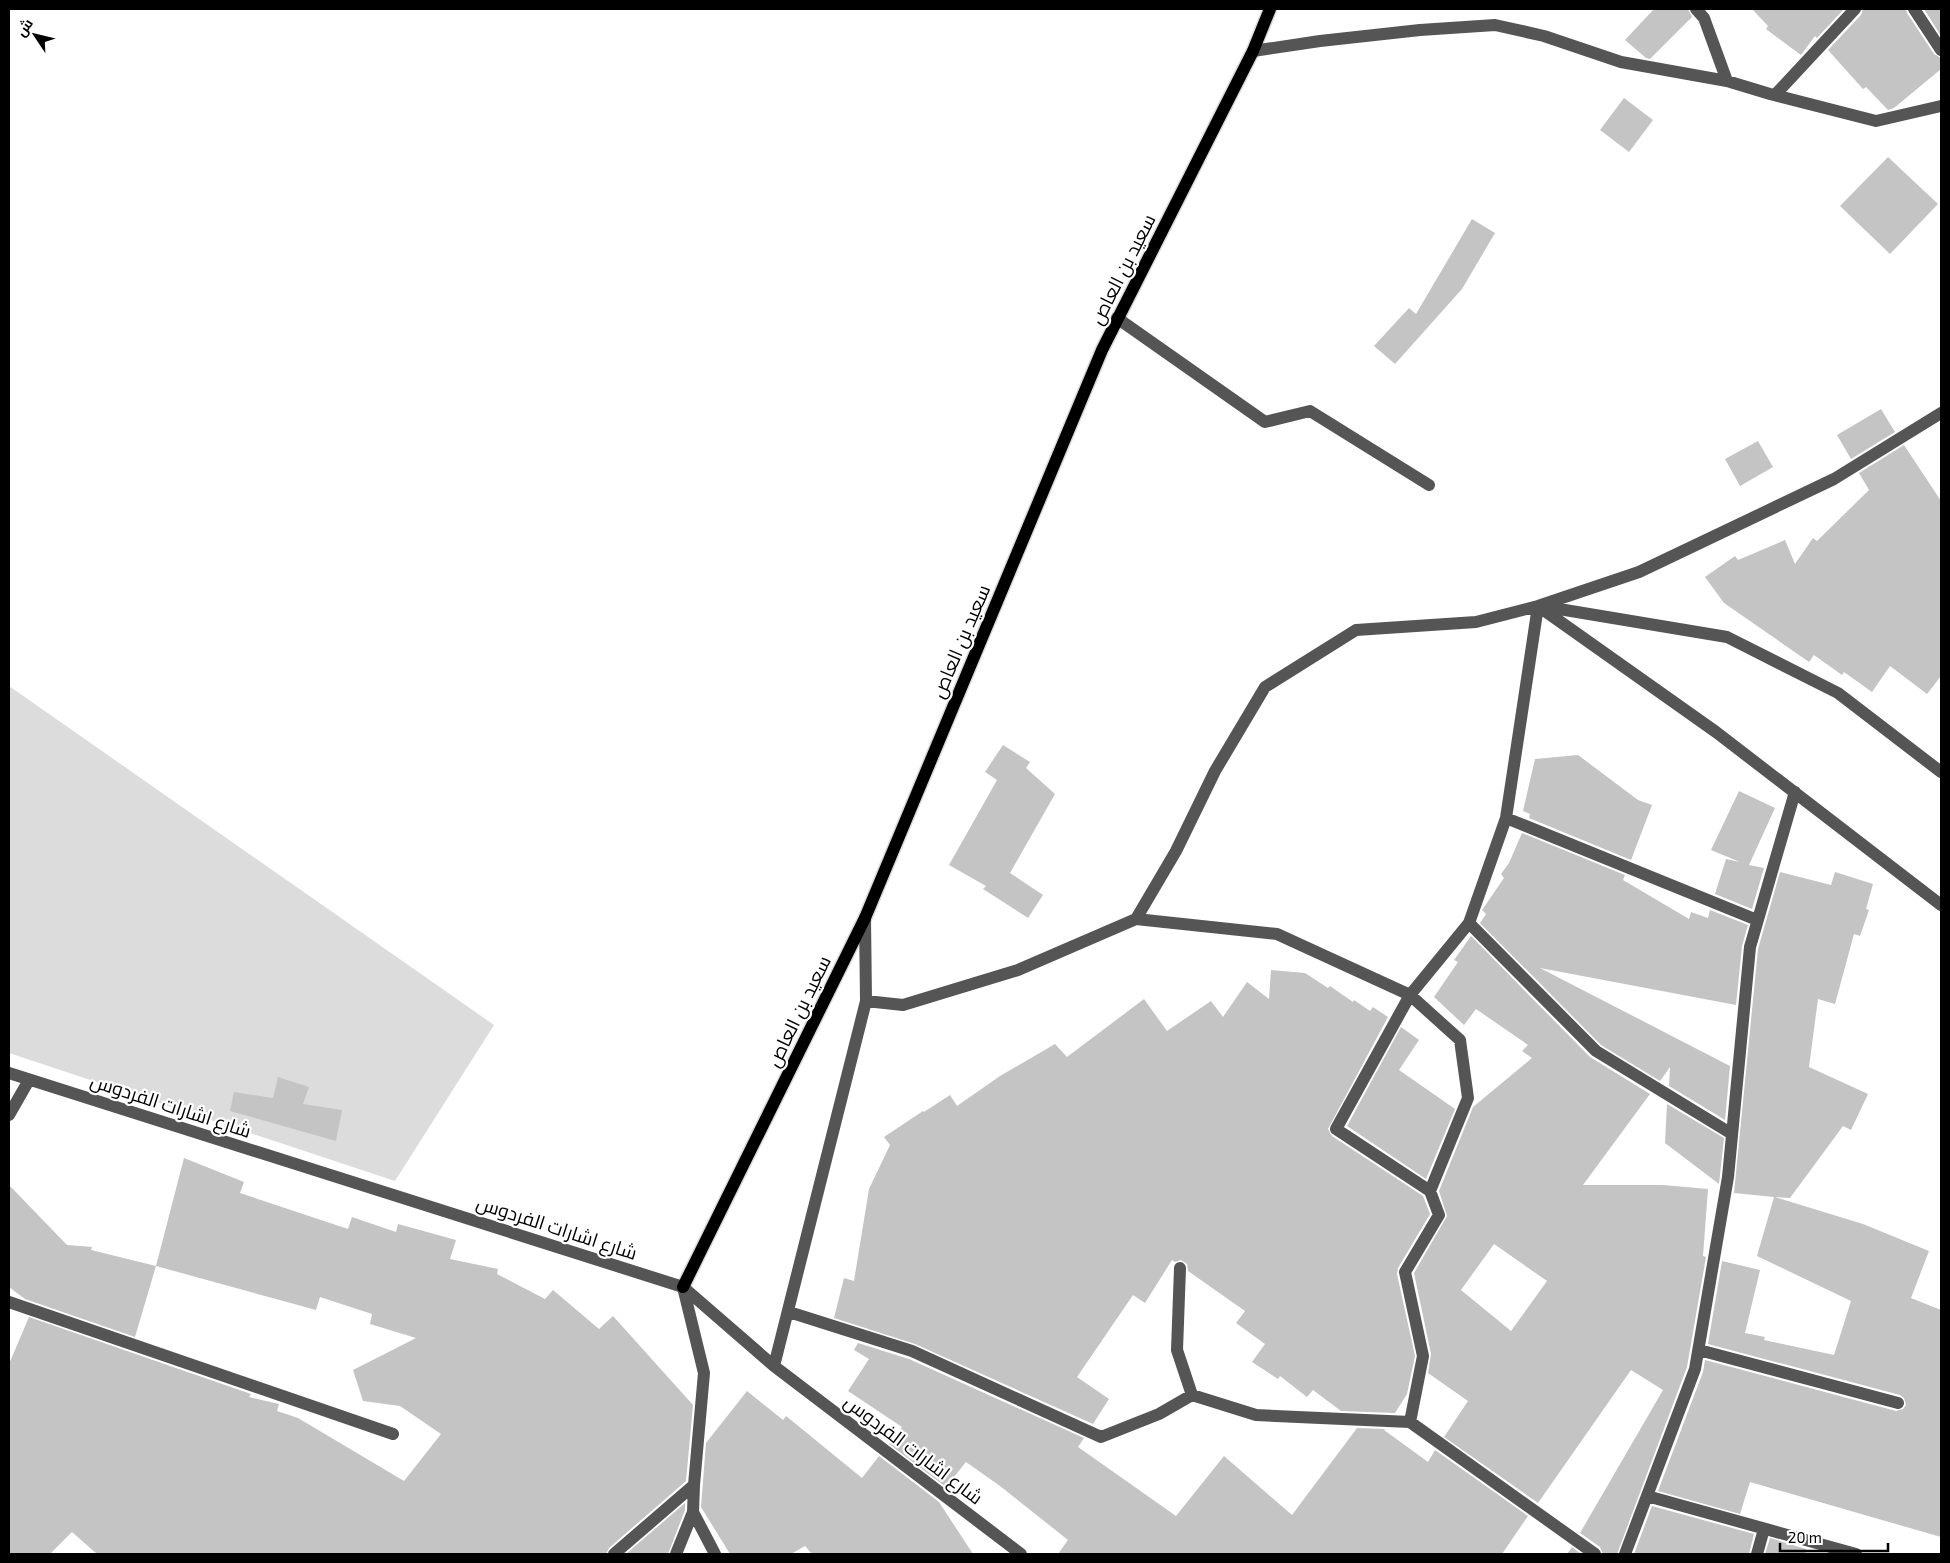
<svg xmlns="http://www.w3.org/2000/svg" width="1950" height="1563" font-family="'Exo 2',Cairo,sans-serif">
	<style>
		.green { fill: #dcdcdc }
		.building { fill: #c4c4c4; fill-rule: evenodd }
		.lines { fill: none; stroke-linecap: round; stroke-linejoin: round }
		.major-casing { stroke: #dbdbdb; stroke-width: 15 }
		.minor { stroke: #555; stroke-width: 12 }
		.major { stroke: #000; stroke-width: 12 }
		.labels { text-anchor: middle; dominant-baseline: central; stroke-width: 4.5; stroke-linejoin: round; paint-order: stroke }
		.street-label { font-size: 19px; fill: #000; stroke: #fff }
	</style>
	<rect width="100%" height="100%" fill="#fff"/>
	<path class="green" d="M 9,686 L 494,1025 L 395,1181 L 9,1053 Z"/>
	<path class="building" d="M 1654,9 L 1688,9 L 1692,17 L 1650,59 L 1646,58 L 1625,40 Z
		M 1752,9 L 1844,9 L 1817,38 L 1815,36 L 1801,55 L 1766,29 L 1768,26 Z
		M 1863,9 L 1906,9 L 1907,13 L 1934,54 L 1941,58 L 1941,69 L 1894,108 L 1888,110 L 1866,87 L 1863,89 L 1828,50 L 1861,15 Z
		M 1924,9 L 1941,9 L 1941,36 Z
		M 1624,98 L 1653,120 L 1629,152 L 1600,130 Z
		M 1888,157 L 1938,204 L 1890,254 L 1840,206 Z
		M 1472,219 L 1495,233 L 1462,289 L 1395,364 L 1374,346 L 1409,308 L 1416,314 Z
		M 1881,409 L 1895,432 L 1851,459 L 1837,435 Z
		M 1758,441 L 1773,467 L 1740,486 L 1725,459 Z
		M 1904,445 L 1941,501 L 1941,676 L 1927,694 L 1890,666 L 1872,692 L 1844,672 L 1842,675 L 1814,655 L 1809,662 L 1724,603 L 1705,577 L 1735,556 L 1738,560 L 1785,540 L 1795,564 L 1813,538 L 1817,541 L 1869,490 L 1859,473 Z
		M 1003,745 L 1030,762 L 1026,768 L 1055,794 L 1010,873 L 1043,895 L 1028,918 L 983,889 L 986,886 L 949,865 L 997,780 L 985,772 Z
		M 1578,755 L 1638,800 L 1652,805 L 1631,860 L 1529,818 L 1530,814 L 1523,811 L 1535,759 Z
		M 1739,791 L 1775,808 L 1749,865 L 1764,868 L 1752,909 L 1715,894 L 1726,859 L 1740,862 L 1711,850 Z
		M 1522,833 L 1625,875 L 1623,880 L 1689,919 L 1691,912 L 1708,918 L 1710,910 L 1748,925 L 1742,946 L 1736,1005 L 1540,968 L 1730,1066 L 1725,1120 L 1669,1086 L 1670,1067 L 1660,1081 L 1601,1045 L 1480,923 L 1486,914 L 1482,910 L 1504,878 L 1501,874 L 1509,863 Z
		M 1780,872 L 1831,885 L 1835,872 L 1873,884 L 1866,909 L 1869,910 L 1860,936 L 1854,934 L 1835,1004 L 1818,999 L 1809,1067 L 1868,1094 L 1851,1130 L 1843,1126 L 1790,1198 L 1775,1197 L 1863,1224 L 1929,1251 L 1911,1298 L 1941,1310 L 1941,1537 L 1750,1482 L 1740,1514 L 1658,1491 L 1703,1372 L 1705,1360 L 1896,1411 L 1903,1409 L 1906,1405 L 1904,1398 L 1900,1395 L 1708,1344 L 1722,1261 L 1760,1270 L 1745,1333 L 1765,1337 L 1764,1340 L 1834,1355 L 1851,1301 L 1757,1256 L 1774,1197 L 1734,1193 L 1758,949 Z
		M 1471,936 L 1590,1057 L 1650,1094 L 1583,1185 L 1663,1185 L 1708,1189 L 1703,1256 L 1706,1257 L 1687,1367 L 1617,1554 L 1603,1554 L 1600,1547 L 1580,1533 L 1663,1390 L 1631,1370 L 1538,1503 L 1444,1437 L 1468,1401 L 1428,1373 L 1431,1354 L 1414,1273 L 1447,1216 L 1439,1191 L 1473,1107 L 1532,1058 L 1522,1051 L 1528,1045 L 1476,1009 L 1464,1025 L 1434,997 L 1458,962 L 1454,960 ZM 1494,1244 L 1547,1281 L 1511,1331 L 1461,1290 Z
		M 1271,970 L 1305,973 L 1328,988 L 1330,986 L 1353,1002 L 1354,1000 L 1370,1011 L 1373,1007 L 1388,1017 L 1328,1129 L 1332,1136 L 1423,1196 L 1430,1214 L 1398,1268 L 1397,1274 L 1415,1356 L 1407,1394 L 1395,1413 L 1341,1411 L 1313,1390 L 1307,1397 L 1280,1376 L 1278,1379 L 1252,1362 L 1265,1344 L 1236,1323 L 1245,1311 L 1188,1271 L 1187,1264 L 1181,1260 L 1175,1262 L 1172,1260 L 1145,1303 L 1133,1295 L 1077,1377 L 1109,1399 L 1093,1424 L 915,1344 L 834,1318 L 844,1278 L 854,1281 L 869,1189 L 890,1145 L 884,1137 L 923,1111 L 924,1112 L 950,1095 L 957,1106 L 1000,1076 L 1055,1044 L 1067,1057 L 1144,999 L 1167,1031 L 1211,1001 L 1223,1017 L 1247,982 L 1269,999 Z
		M 1401,1027 L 1419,1040 L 1399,1070 L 1455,1109 L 1426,1179 L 1347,1126 Z
		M 278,1077 L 309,1087 L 303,1104 L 342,1110 L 336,1141 L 230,1111 L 234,1092 L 273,1098 Z
		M 1667,1104 L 1724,1138 L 1719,1184 L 1665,1143 Z
		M 184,1158 L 244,1182 L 240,1193 L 348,1229 L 352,1217 L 396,1232 L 398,1224 L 456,1240 L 450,1259 L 498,1269 L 497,1274 L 545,1299 L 553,1290 L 599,1329 L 613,1316 L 693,1405 L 686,1481 L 609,1548 L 606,1554 L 97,1554 L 72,1532 L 50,1554 L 9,1554 L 9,1364 L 29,1317 L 251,1394 L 249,1397 L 279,1404 L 277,1411 L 298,1418 L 404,1481 L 441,1434 L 400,1406 L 363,1401 L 353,1370 L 416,1338 L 370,1324 L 372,1314 L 320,1297 L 316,1310 L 156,1266 Z
		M 9,1185 L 67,1245 L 92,1247 L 91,1250 L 156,1266 L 135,1337 L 25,1299 L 9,1287 Z
		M 858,1343 L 909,1359 L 1084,1438 L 1078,1447 L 1176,1516 L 1224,1456 L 1292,1515 L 1357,1428 L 1385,1429 L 1384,1430 L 1428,1462 L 1435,1450 L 1528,1516 L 1502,1554 L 1058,1554 L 1068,1540 L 1000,1486 L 966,1462 L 946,1487 L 889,1444 L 902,1427 L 848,1391 L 869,1359 L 854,1350 Z
		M 747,1391 L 783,1420 L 786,1416 L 862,1478 L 879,1456 L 939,1502 L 973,1554 L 812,1554 L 805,1546 L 791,1554 L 730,1554 L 701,1507 L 706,1443 Z
		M 685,1503 L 685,1510 L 668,1554 L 626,1554 Z
		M 1652,1506 L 1754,1534 L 1749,1554 L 1634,1554 Z
		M 1770,1538 L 1806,1549 L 1805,1554 L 1765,1554 Z
		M 1572,1547 L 1581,1554 L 1567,1554 Z"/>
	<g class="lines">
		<g class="major-casing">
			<path id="major" d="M 683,1287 L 865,918 L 1102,350 L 1253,51 L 1270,9"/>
		</g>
		<path class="minor" d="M 1914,9 L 1941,50
			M 1253,51 L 1320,41 L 1420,30 L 1495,25 L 1544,36 L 1621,62 L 1727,81 L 1704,18 L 1696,9
			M 1727,81 L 1770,94 L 1876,121 L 1941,106
			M 1775,95 L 1855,9
			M 1117,318 L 1265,422 L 1310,411 L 1429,485
			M 1538,606 L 1716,732 L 1941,905
			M 1541,606 L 1727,637 L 1838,693 L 1941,772
			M 1506,818 L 1757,920
			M 1136,919 L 1277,934 L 1410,995 L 1460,1040 L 1468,1098 L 1430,1191 L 1439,1215 L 1405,1272 L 1423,1356 L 1410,1422
			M 1469,923 L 1596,1051 L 1732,1134
			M 866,1001 L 903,1005 L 1018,970 L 1136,919 L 1176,851 L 1215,771 L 1265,687 L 1356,630 L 1476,622 L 1538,606 L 1639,572 L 1834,479 L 1941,413
			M 9,1073 L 683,1287 L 774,1366 L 1021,1554
			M 9,1115 L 29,1080
			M 1430,1191 L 1336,1129 L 1410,995 L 1469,923 L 1506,818 L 1538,606
			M 1180,1268 L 1177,1350 L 1192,1395
			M 683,1287 L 704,1373 L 694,1485 L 693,1512 L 715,1554
			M 9,1302 L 393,1434
			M 789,1312 L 912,1351 L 1101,1437 L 1159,1414 L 1192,1395 L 1256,1415 L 1410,1422 L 1595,1554
			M 1699,1350 L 1898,1403
			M 774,1366 L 866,1001 L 865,918
			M 1647,1496 L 1856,1554
			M 614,1554 L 694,1485
			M 676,1554 L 693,1512
			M 1625,1554 L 1695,1369 L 1728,1177 L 1750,947 L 1795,792
			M 1757,1554 L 1764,1529"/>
		<use href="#major" class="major"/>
	</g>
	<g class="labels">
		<g class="street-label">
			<text transform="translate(1122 269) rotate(-63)">سعيد بن العاص</text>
			<text transform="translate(960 641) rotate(-67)">سعيد بن العاص</text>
			<text transform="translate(798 1011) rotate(-64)">سعيد بن العاص</text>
			<text transform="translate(171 1105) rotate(18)">شارع اشارات الفردوس</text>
			<text transform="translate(557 1227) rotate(18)">شارع اشارات الفردوس</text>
			<text transform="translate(914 1449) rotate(37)">شارع اشارات الفردوس</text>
		</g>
	</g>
	<rect width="1950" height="1563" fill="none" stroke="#000000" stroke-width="20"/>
	<g transform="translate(35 35) rotate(305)" stroke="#ffffff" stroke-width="4" paint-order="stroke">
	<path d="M0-4L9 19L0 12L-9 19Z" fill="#000000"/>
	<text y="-8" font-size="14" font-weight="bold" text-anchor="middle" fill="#000000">ش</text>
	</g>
	<path d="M1780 1543v8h108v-8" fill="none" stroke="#000000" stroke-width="2.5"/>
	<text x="1788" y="1543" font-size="15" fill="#000000" stroke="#ffffff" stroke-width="4" paint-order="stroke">20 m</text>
</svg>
